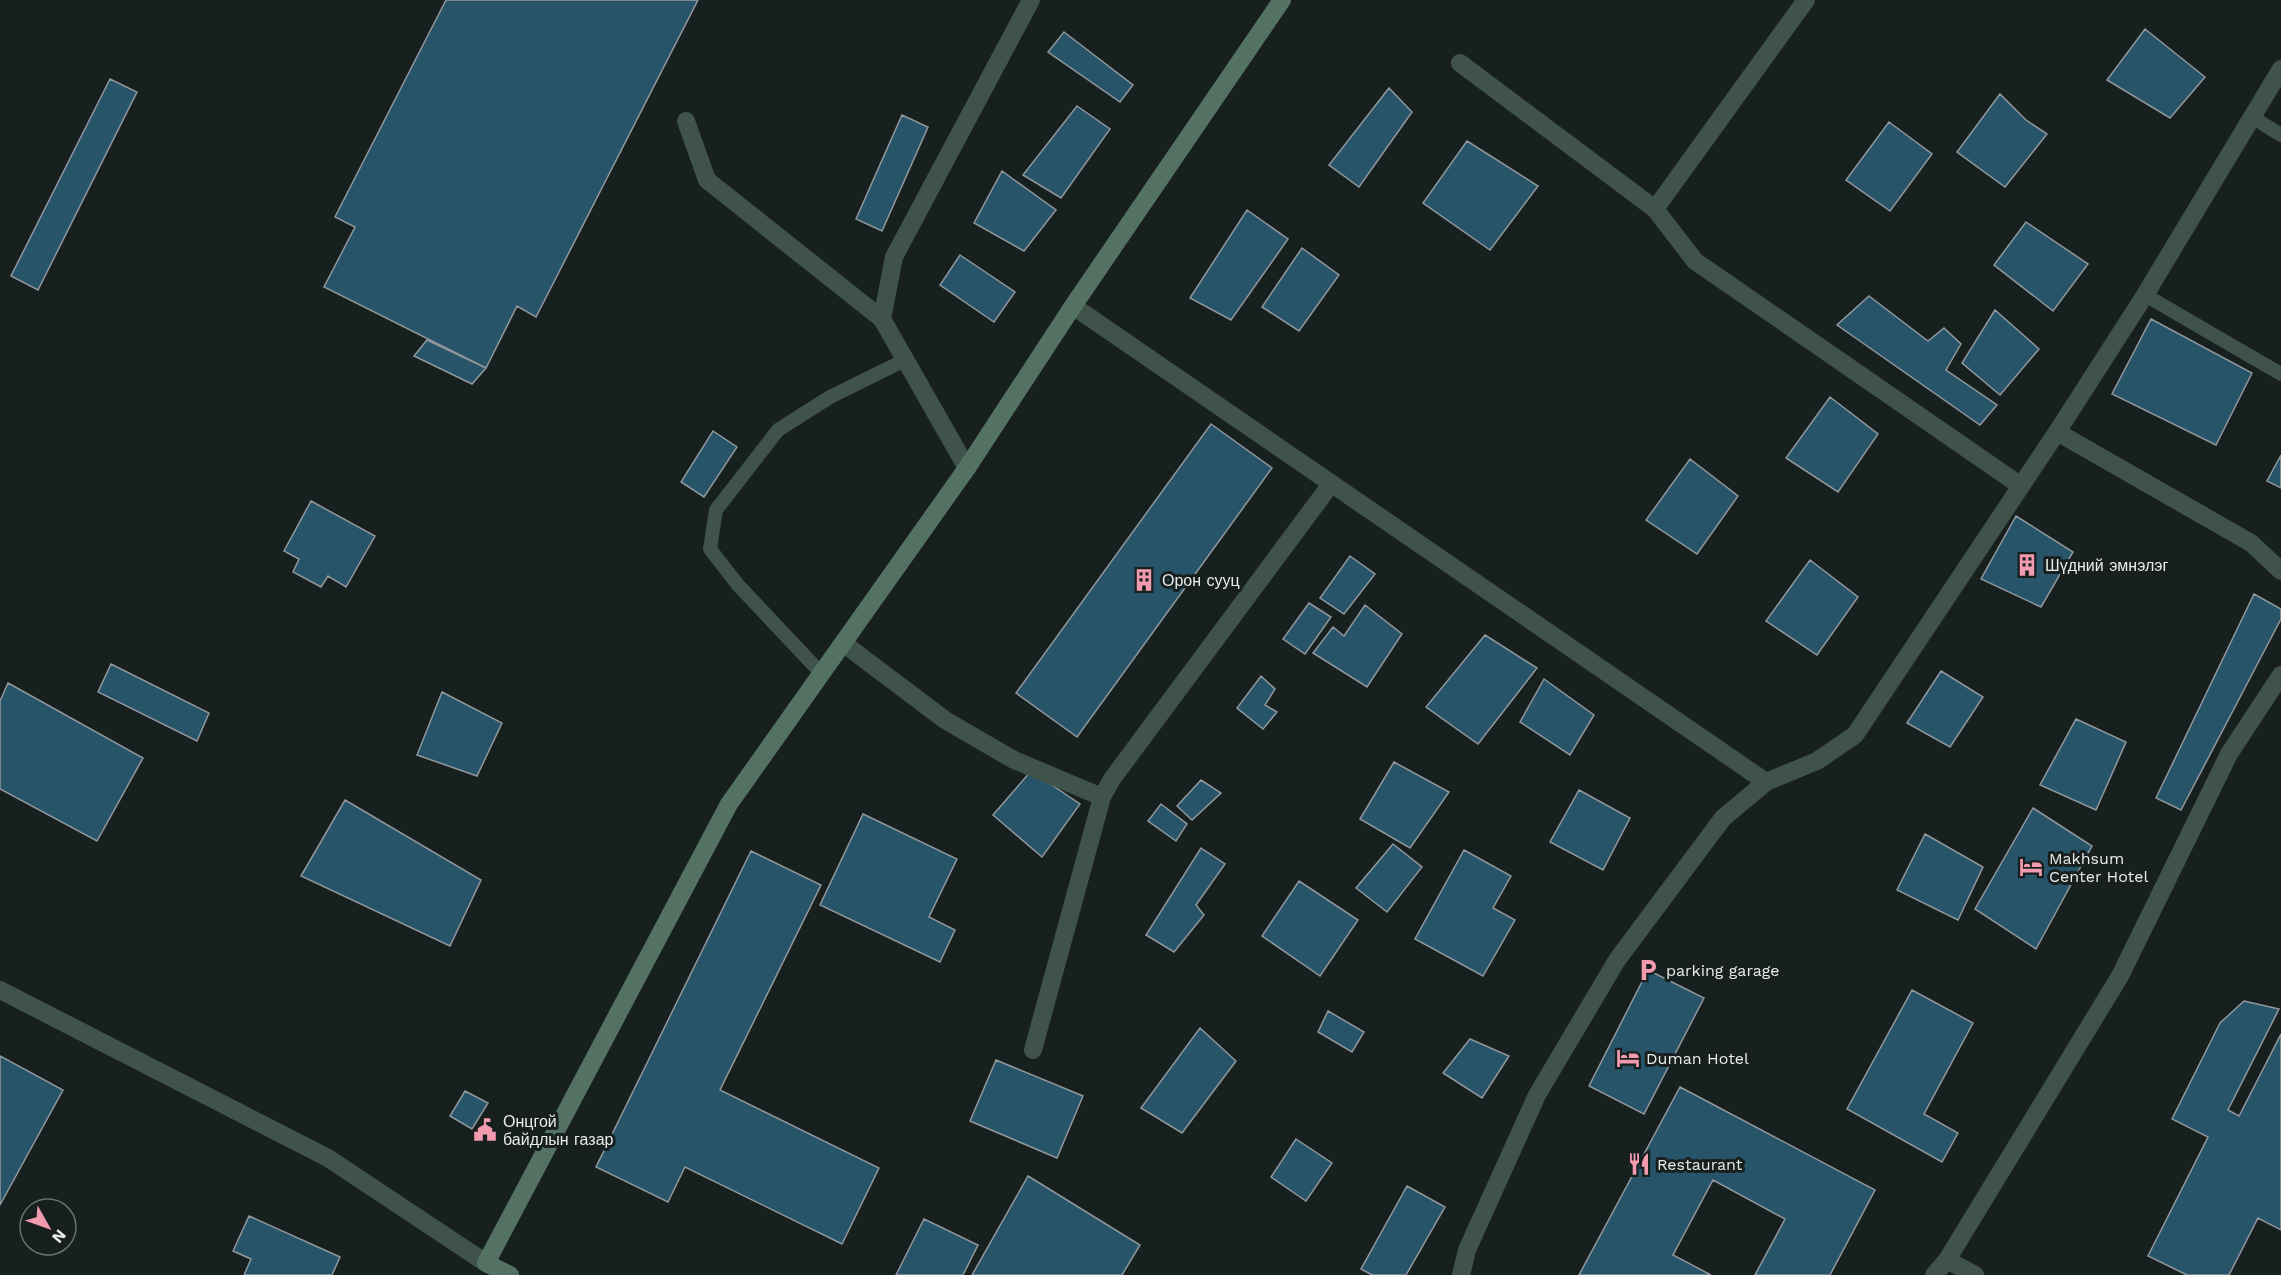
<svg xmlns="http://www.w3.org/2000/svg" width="2281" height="1275" font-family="'Work Sans',sans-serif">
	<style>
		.building { fill: #28546a; stroke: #91989c; stroke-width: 1.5 }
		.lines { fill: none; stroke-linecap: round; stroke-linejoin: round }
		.service { stroke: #40534a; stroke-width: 14 }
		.minor { stroke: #40534a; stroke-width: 18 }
		.secondary { stroke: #537264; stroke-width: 18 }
		.labels { text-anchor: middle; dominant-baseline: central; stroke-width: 6; stroke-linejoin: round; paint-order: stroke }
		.poi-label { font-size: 16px; fill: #e6ebeb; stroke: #181f1f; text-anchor: start }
	</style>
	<rect width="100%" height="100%" fill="#181f1f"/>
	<path class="building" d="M 446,0 L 698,0 L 536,317 L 517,306 L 486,368 L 324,287 L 355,227 L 335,217 Z
		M 2145,29 L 2205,77 L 2170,118 L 2107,80 Z
		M 1064,32 L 1133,85 L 1120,102 L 1048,52 Z
		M 110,79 L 137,92 L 38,290 L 11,276 Z
		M 1389,88 L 1412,112 L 1359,187 L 1329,165 Z
		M 2000,94 L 2026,120 L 2047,134 L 2005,187 L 1957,152 Z
		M 1077,106 L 1110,129 L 1061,198 L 1023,175 Z
		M 902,115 L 928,127 L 882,231 L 856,219 Z
		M 1889,122 L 1932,154 L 1890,211 L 1846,180 Z
		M 1467,141 L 1538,186 L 1490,250 L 1423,203 Z
		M 1002,171 L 1056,210 L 1024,251 L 974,223 Z
		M 1247,210 L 1288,239 L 1231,320 L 1190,298 Z
		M 2026,222 L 2088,264 L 2053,311 L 1994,265 Z
		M 1302,248 L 1339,275 L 1299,331 L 1262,307 Z
		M 960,255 L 1015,292 L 994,322 L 940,285 Z
		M 1869,296 L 1928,341 L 1944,328 L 1961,344 L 1946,370 L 1997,405 L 1980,425 L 1837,325 Z
		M 1995,310 L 2039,349 L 2000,395 L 1962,363 Z
		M 2151,319 L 2252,373 L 2216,445 L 2112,394 Z
		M 427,340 L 486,368 L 472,384 L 414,356 Z
		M 1830,397 L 1878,434 L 1838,492 L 1786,458 Z
		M 1211,424 L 1272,468 L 1077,737 L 1016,693 Z
		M 713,431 L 737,447 L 704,497 L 681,482 Z
		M 2281,455 L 2281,488 L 2267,481 Z
		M 1690,459 L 1738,496 L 1697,554 L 1646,520 Z
		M 311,501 L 375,536 L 346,587 L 328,576 L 321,587 L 293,572 L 299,559 L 284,551 Z
		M 2016,516 L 2073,552 L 2041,607 L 1981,579 Z
		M 1350,556 L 1375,574 L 1344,614 L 1320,598 Z
		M 1810,560 L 1858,597 L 1817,655 L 1766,621 Z
		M 2254,594 L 2281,609 L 2281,619 L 2181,810 L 2156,798 Z
		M 1309,603 L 1331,617 L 1305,654 L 1283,639 Z
		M 1365,605 L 1402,634 L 1367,687 L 1313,653 L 1333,627 L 1344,636 Z
		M 1485,635 L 1537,668 L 1478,744 L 1426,707 Z
		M 111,664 L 209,713 L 197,741 L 98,692 Z
		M 1941,671 L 1983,697 L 1950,747 L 1907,723 Z
		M 1261,676 L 1275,689 L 1265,705 L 1277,712 L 1263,729 L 1237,708 Z
		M 1544,679 L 1594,715 L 1570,755 L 1520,722 Z
		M 8,683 L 143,758 L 97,841 L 0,789 L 0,701 Z
		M 442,692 L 502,723 L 477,776 L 417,755 Z
		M 2076,719 L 2126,742 L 2096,810 L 2040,785 Z
		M 1394,762 L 1449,792 L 1410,848 L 1360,819 Z
		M 1031,771 L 1080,804 L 1042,857 L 993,815 Z
		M 1201,780 L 1221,793 L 1192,820 L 1177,806 Z
		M 1579,790 L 1630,818 L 1603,870 L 1550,842 Z
		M 345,800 L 481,880 L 450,946 L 301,876 Z
		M 1161,804 L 1187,824 L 1176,841 L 1148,821 Z
		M 2033,808 L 2092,846 L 2036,949 L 1975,909 Z
		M 863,814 L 957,859 L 929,917 L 955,930 L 940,962 L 820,905 Z
		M 1925,834 L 1983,867 L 1958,920 L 1897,890 Z
		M 1393,844 L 1422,867 L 1387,912 L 1356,888 Z
		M 1201,848 L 1225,864 L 1196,905 L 1204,915 L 1174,952 L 1146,935 Z
		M 1464,850 L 1511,876 L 1493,908 L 1515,920 L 1483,976 L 1415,939 Z
		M 751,851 L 821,885 L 720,1090 L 879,1168 L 842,1244 L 685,1167 L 668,1202 L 596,1167 Z
		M 1299,881 L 1358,920 L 1320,976 L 1262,936 Z
		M 1648,970 L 1704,998 L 1644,1114 L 1589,1086 Z
		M 1912,990 L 1973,1023 L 1924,1114 L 1958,1133 L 1942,1162 L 1847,1109 Z
		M 2244,1001 L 2279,1009 L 2228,1110 L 2239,1116 L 2281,1034 L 2281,1230 L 2258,1218 L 2229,1275 L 2187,1275 L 2148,1256 L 2208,1137 L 2172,1119 L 2220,1023 Z
		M 1328,1011 L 1364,1032 L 1352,1052 L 1318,1032 Z
		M 1200,1028 L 1236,1061 L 1182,1133 L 1141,1108 Z
		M 1470,1039 L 1509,1056 L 1482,1098 L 1443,1073 Z
		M 0,1056 L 63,1090 L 0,1205 Z
		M 996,1060 L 1083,1096 L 1057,1158 L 970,1121 Z
		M 1680,1087 L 1875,1190 L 1830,1275 L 1755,1275 L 1785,1219 L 1713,1180 L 1673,1255 L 1711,1275 L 1579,1275 Z
		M 465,1091 L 488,1103 L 472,1129 L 450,1116 Z
		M 1296,1139 L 1332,1163 L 1306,1201 L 1271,1177 Z
		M 1028,1176 L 1140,1245 L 1122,1275 L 972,1275 Z
		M 1407,1186 L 1445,1207 L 1406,1275 L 1372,1275 L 1361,1269 Z
		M 249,1216 L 340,1257 L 332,1275 L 244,1275 L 251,1259 L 233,1251 Z
		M 924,1219 L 978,1245 L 963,1275 L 896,1275 Z"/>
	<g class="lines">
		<path class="service" d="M 2252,117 L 2281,135
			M 2145,295 L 2281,374
			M 821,673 L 738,585 L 710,549 L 716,510 L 778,430 L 830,397 L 905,360"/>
		<path class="minor" d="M 1460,63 L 1655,209 L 1806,0
			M 686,121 L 707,180 L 882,319
			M 1655,209 L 1695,261 L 2021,486
			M 1073,306 L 1766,782
			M 2057,432 L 2251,543 L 2281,571
			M 967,468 L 882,319 L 894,257 L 1031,0
			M 843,643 L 945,720 L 1014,760 L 1102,797
			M 0,990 L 328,1158 L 486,1263
			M 1033,1050 L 1102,797 L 1112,779 L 1331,484
			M 1947,1260 L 1975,1275
			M 1461,1275 L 1467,1250 L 1537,1095 L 1617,960 L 1723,818 L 1766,782 L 1817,761 L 1855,735 L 2057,432 L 2145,295 L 2281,69
			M 1934,1275 L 1947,1260 L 2120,976 L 2229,754 L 2281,675"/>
		<path class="secondary" d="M 510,1275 L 486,1263 L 729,804 L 967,468 L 1073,306 L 1282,0"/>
	</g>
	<defs>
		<g id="building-bare" transform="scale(1.8)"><path d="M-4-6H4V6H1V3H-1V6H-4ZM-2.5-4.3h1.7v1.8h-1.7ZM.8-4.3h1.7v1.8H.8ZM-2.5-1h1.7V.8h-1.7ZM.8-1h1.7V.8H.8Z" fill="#f29aae" stroke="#181f1f" stroke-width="2.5" paint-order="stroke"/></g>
		<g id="hotel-bare" transform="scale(1.8)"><path d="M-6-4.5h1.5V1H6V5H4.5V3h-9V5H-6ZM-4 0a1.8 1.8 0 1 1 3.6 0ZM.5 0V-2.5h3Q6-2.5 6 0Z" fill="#f29aae" stroke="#181f1f" stroke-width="2.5" paint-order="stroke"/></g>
		<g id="parking-bare" transform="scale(1.8)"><path d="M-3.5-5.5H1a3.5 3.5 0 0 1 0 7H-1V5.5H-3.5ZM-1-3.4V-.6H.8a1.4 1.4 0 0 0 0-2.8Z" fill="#f29aae" stroke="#181f1f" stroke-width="2.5" paint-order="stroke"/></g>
		<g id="civic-bare" transform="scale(1.8)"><path d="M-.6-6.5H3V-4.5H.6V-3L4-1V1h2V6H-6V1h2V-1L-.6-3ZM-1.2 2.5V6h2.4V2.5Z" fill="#f29aae" stroke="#181f1f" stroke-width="2.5" paint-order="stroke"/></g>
		<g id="restaurant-bare" transform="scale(1.8)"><path d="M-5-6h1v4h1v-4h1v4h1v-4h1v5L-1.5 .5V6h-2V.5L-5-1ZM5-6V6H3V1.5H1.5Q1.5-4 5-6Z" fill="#f29aae" stroke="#181f1f" stroke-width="2.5" paint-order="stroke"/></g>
	</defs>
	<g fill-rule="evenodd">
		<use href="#building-bare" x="2027" y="565"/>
		<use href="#building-bare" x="1144" y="580"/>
		<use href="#hotel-bare" x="2031" y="867"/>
		<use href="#parking-bare" x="1648" y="970"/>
		<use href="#hotel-bare" x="1628" y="1058"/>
		<use href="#civic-bare" x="485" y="1130"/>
		<use href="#restaurant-bare" x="1639" y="1164"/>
	</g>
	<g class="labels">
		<g class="poi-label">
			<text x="2045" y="565">Шүдний эмнэлэг</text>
			<text x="1162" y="580">Орон сууц</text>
			<text x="2049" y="858">Makhsum<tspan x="2049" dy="18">Center Hotel</tspan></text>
			<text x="1666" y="970">parking garage</text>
			<text x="1646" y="1058">Duman Hotel</text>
			<text x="503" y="1121">Онцгой<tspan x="503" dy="18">байдлын газар</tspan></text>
			<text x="1657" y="1164">Restaurant</text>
		</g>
	</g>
	<g transform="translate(48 1227) rotate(130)"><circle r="28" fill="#181f1f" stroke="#6a7171" stroke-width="1.5"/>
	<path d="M0-4.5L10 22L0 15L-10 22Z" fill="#f29aae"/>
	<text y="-9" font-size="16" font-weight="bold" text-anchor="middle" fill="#e6ebeb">N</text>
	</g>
</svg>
